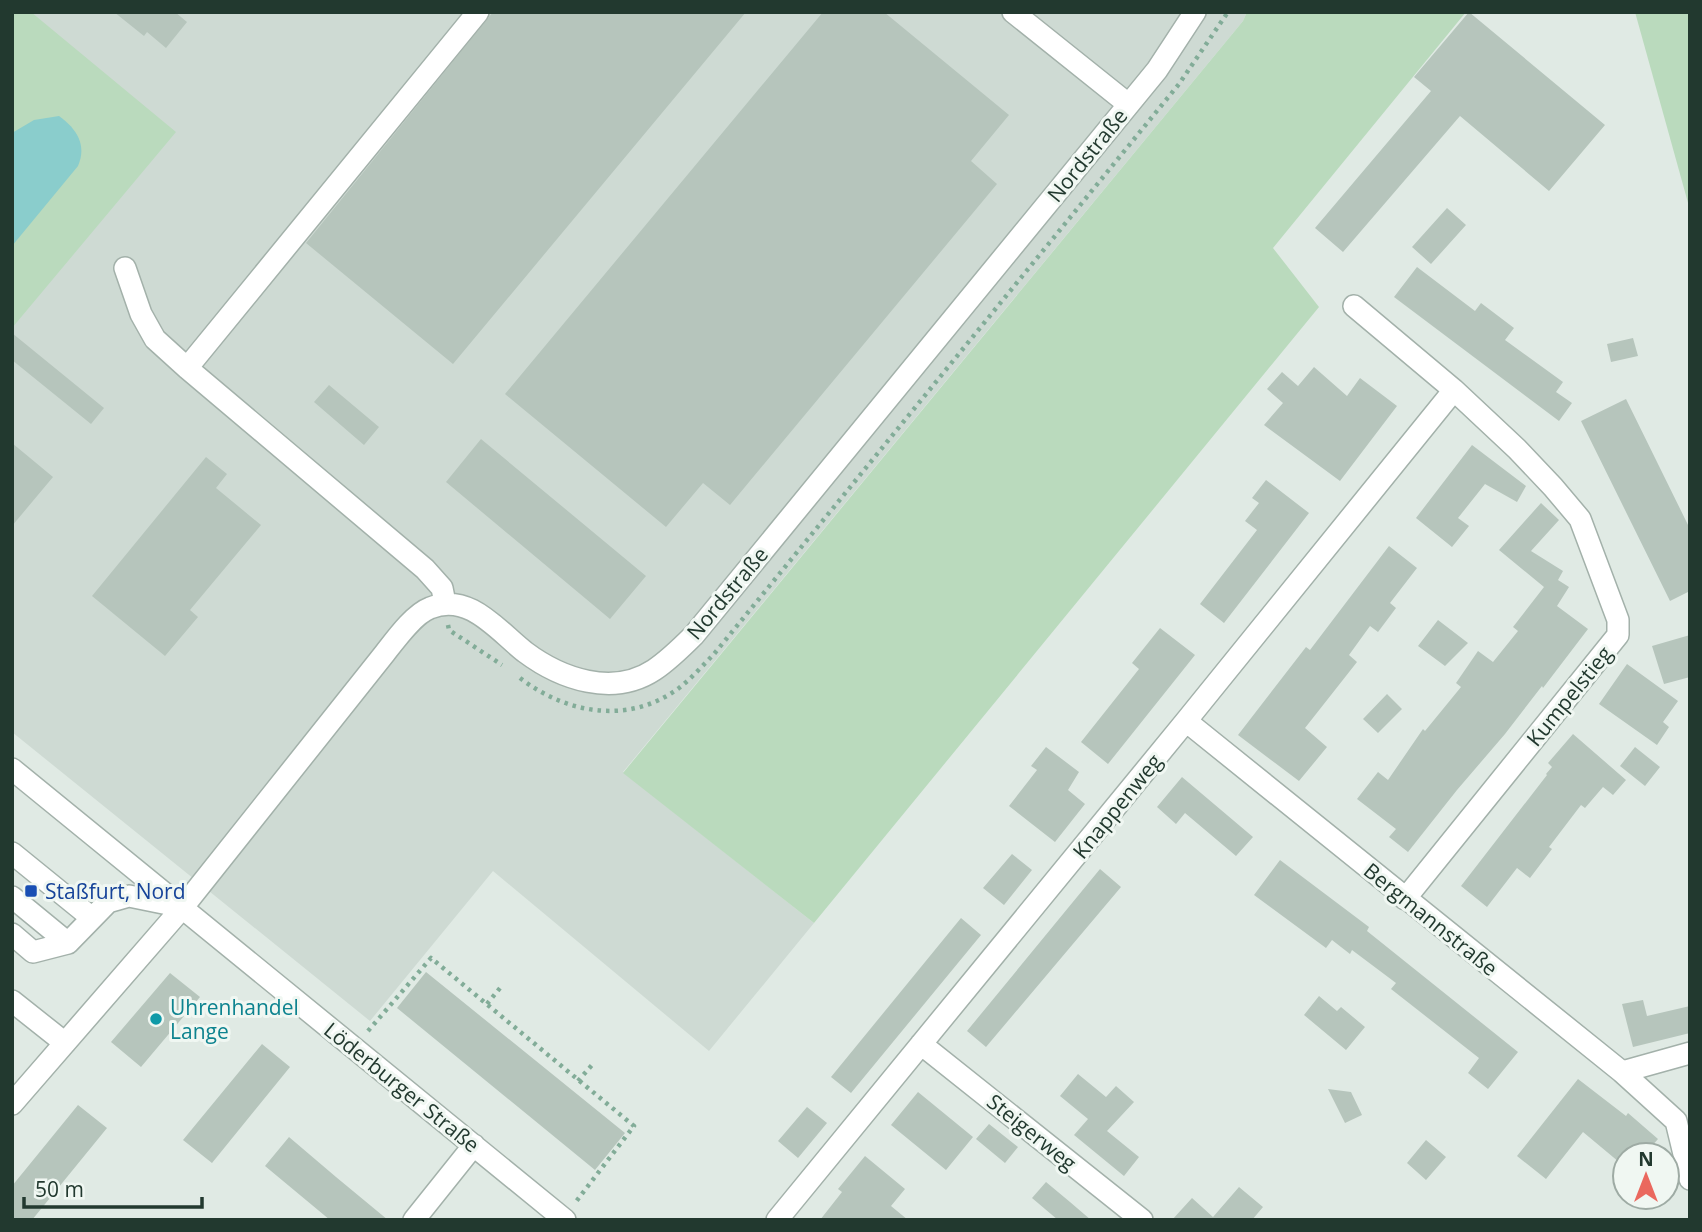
<svg xmlns="http://www.w3.org/2000/svg" width="1702" height="1232" font-family="'Open Sans',sans-serif">
	<style>
		.built { fill: #cedad3 }
		.green { fill: #badabd }
		.water { fill: #8acdcc }
		.building { fill: #b6c5bc }
		.lines { fill: none; stroke-linecap: round; stroke-linejoin: round }
		.minor-casing { stroke: #a3b1aa; stroke-width: 24 }
		.path { stroke: #82ac98; stroke-width: 4.5; stroke-dasharray: 3.5 5; stroke-linecap: butt }
		.minor { stroke: #fff; stroke-width: 21 }
		.transit-dot { fill: #1a4fb4; stroke: #f0f7f2; stroke-width: 2.5 }
		.culture-dot { fill: #0f9aa8; stroke: #f0f7f2; stroke-width: 2.5 }
		.labels { text-anchor: middle; dominant-baseline: central; stroke-width: 6; stroke-linejoin: round; paint-order: stroke }
		.street-label { font-size: 21px; fill: #22392f; stroke: #f0f7f2 }
		.transit-label { font-size: 21px; fill: #164399; stroke: #f0f7f2; text-anchor: start }
		.culture-label { font-size: 21px; fill: #0d838f; stroke: #f0f7f2; text-anchor: start }
	</style>
	<rect width="100%" height="100%" fill="#e0eae4"/>
	<path class="built" d="M 12,12 L 1247,12 L 1243,21 L 623,772 L 814,923 L 709,1051 L 493,871 L 370,1021 L 12,732 Z"/>
	<path class="green" d="M 12,12 L 31,12 L 176,132 L 12,328 Z
		M 1247,12 L 1466,12 L 1273,248 L 1319,307 L 814,923 L 623,773 L 1243,21 Z
		M 1635,12 L 1690,12 L 1690,210 Z"/>
	<path class="water" d="M 59,116 C 77,129 87,145 78,166 L 12,246 L 12,133 L 34,120 Z"/>
	<path class="building" d="M 114,12 L 175,12 L 187,22 L 166,48 L 147,32 L 144,36 Z
		M 493,12 L 746,12 L 453,364 L 306,243 Z
		M 823,12 L 884,12 L 1009,115 L 971,161 L 997,184 L 730,505 L 703,483 L 666,527 L 505,394 Z
		M 1469,12 L 1605,125 L 1549,191 L 1460,116 L 1343,252 L 1315,228 L 1431,91 L 1414,77 Z
		M 1447,208 L 1466,225 L 1431,264 L 1412,247 Z
		M 1417,267 L 1475,311 L 1481,303 L 1514,328 L 1505,340 L 1563,382 L 1556,392 L 1572,403 L 1559,421 L 1394,297 Z
		M 12,333 L 104,408 L 91,424 L 12,360 Z
		M 1633,338 L 1638,356 L 1611,362 L 1607,344 Z
		M 1314,367 L 1347,396 L 1360,378 L 1397,406 L 1340,481 L 1264,425 L 1283,403 L 1267,389 L 1282,372 L 1298,386 Z
		M 329,385 L 379,427 L 364,445 L 314,402 Z
		M 1626,399 L 1690,529 L 1690,591 L 1670,601 L 1581,421 Z
		M 481,439 L 646,576 L 610,619 L 446,482 Z
		M 12,443 L 53,477 L 12,526 Z
		M 1472,445 L 1526,486 L 1517,502 L 1485,484 L 1458,518 L 1469,526 L 1452,547 L 1416,518 Z
		M 206,457 L 227,474 L 216,488 L 261,525 L 190,610 L 198,617 L 165,656 L 92,596 Z
		M 1266,480 L 1309,513 L 1224,623 L 1200,604 L 1257,530 L 1245,521 L 1259,503 L 1252,498 Z
		M 1541,503 L 1559,520 L 1531,551 L 1563,571 L 1558,580 L 1569,587 L 1557,606 L 1588,629 L 1543,688 L 1542,686 L 1505,734 L 1457,790 L 1408,852 L 1389,837 L 1396,829 L 1357,799 L 1378,772 L 1388,780 L 1423,729 L 1425,731 L 1461,687 L 1456,683 L 1478,651 L 1493,662 L 1518,631 L 1513,627 L 1544,587 L 1499,550 Z
		M 1389,546 L 1417,568 L 1390,603 L 1396,608 L 1378,632 L 1370,626 L 1349,655 L 1357,662 L 1305,728 L 1327,747 L 1299,781 L 1238,735 L 1306,647 L 1310,650 Z
		M 1438,620 L 1468,643 L 1445,666 L 1418,646 Z
		M 1160,628 L 1195,655 L 1108,764 L 1081,742 L 1139,669 L 1132,663 Z
		M 1690,635 L 1690,677 L 1664,684 L 1652,646 Z
		M 1627,664 L 1678,701 L 1663,722 L 1669,727 L 1657,745 L 1599,704 Z
		M 1387,694 L 1402,709 L 1378,733 L 1363,719 Z
		M 1573,734 L 1626,780 L 1613,795 L 1603,787 L 1585,808 L 1581,805 L 1549,847 L 1552,849 L 1530,878 L 1517,868 L 1487,907 L 1461,886 L 1547,775 L 1546,774 L 1552,767 L 1548,763 Z
		M 1046,747 L 1079,772 L 1068,790 L 1085,804 L 1055,842 L 1009,806 L 1037,770 L 1031,766 Z
		M 1635,747 L 1660,767 L 1645,786 L 1620,766 Z
		M 1182,777 L 1253,837 L 1236,856 L 1185,813 L 1176,824 L 1157,807 Z
		M 1012,854 L 1032,870 L 1004,905 L 983,888 Z
		M 1280,860 L 1369,927 L 1367,931 L 1518,1052 L 1488,1089 L 1468,1073 L 1479,1058 L 1391,989 L 1396,983 L 1352,950 L 1350,954 L 1332,940 L 1326,948 L 1254,895 Z
		M 1100,869 L 1121,887 L 986,1047 L 967,1031 Z
		M 961,918 L 981,935 L 851,1093 L 831,1077 Z
		M 426,972 L 625,1133 L 595,1170 L 397,1008 Z
		M 170,973 L 200,997 L 141,1067 L 111,1042 Z
		M 1319,996 L 1337,1011 L 1341,1007 L 1365,1027 L 1346,1050 L 1304,1015 Z
		M 1643,1000 L 1647,1016 L 1690,1006 L 1690,1033 L 1633,1047 L 1622,1004 Z
		M 262,1044 L 290,1067 L 212,1163 L 183,1140 Z
		M 1078,1074 L 1106,1097 L 1116,1086 L 1134,1102 L 1107,1131 L 1139,1157 L 1124,1176 L 1074,1135 L 1088,1119 L 1060,1096 Z
		M 1578,1079 L 1626,1116 L 1628,1113 L 1658,1139 L 1644,1155 L 1625,1155 L 1625,1167 L 1583,1132 L 1546,1179 L 1517,1156 Z
		M 1328,1089 L 1351,1092 L 1362,1115 L 1345,1123 Z
		M 918,1092 L 973,1137 L 946,1170 L 891,1125 Z
		M 78,1105 L 107,1128 L 32,1220 L 12,1220 L 12,1186 Z
		M 807,1107 L 827,1123 L 798,1158 L 778,1141 Z
		M 989,1124 L 1018,1147 L 1005,1163 L 976,1139 Z
		M 289,1137 L 336,1177 L 388,1220 L 330,1220 L 265,1166 Z
		M 1426,1140 L 1446,1157 L 1426,1180 L 1407,1163 Z
		M 865,1156 L 905,1189 L 891,1206 L 908,1220 L 820,1220 L 842,1192 L 838,1189 Z
		M 1046,1182 L 1070,1202 L 1091,1220 L 1058,1220 L 1032,1198 Z
		M 1239,1187 L 1263,1207 L 1252,1220 L 1172,1220 L 1192,1198 L 1213,1217 Z"/>
	<g class="lines">
		<g class="minor-casing">
			<path id="minor" d="M 1013,12 L 1128,104
				M 125,268 L 141,314 L 155,339 L 187,368 L 425,569 L 442,588 L 445,603
				M 1354,306 L 1454,390 L 1517,449 L 1553,487 L 1580,519 L 1618,620 L 1618,635 L 1405,899
				M 187,368 L 478,12
				M 1186,721 L 1622,1072 L 1690,1053
				M 12,769 L 565,1220
				M 12,853 L 92,918
				M 12,897 L 68,943
				M 12,934 L 33,952 L 68,943 L 108,902 L 129,896 L 178,906
				M 12,1001 L 65,1043
				M 921,1044 L 1142,1220
				M 1622,1072 L 1676,1121 L 1690,1179
				M 12,1104 L 183,907 L 385,653 C 396,639 414,614 430,608 C 469,592 497,630 525,652 C 561,679 613,697 654,670 C 669,660 681,648 694,635 L 1157,70 L 1195,12
				M 414,1220 L 474,1145
				M 777,1220 L 1186,721 L 1454,390"/>
		</g>
		<path class="path" d="M 448,625 L 449,630 L 502,665
			M 520,678 C 567,714 629,725 679,688 C 692,678 703,665 714,654 L 1179,84 L 1228,12
			M 487,1004 L 500,988
			M 368,1031 L 431,958 L 634,1126 L 575,1203
			M 578,1081 L 592,1065"/>
		<use href="#minor" class="minor"/>
	</g>
	<rect class="transit-dot" x="24" y="884" width="14" height="14" rx="3.5"/>
	<circle class="culture-dot" cx="156" cy="1019" r="7"/>
	<g class="labels">
		<g class="street-label">
			<text transform="translate(1087 155) rotate(-51)">Nordstraße</text>
			<text transform="translate(727 593) rotate(-50)">Nordstraße</text>
			<text transform="translate(1569 696) rotate(-51)">Kumpelstieg</text>
			<text transform="translate(1117 806) rotate(-51)">Knappenweg</text>
			<text transform="translate(1431 919) rotate(39)">Bergmannstraße</text>
			<text transform="translate(402 1087) rotate(39)">Löderburger Straße</text>
			<text transform="translate(1032 1132) rotate(39)">Steigerweg</text>
		</g>
		<g class="transit-label">
			<text x="45" y="891">Staßfurt, Nord</text>
		</g>
		<g class="culture-label">
			<text x="170" y="1007">Uhrenhandel<tspan x="170" dy="24">Lange</tspan></text>
		</g>
	</g>
	<rect width="1702" height="1232" fill="none" stroke="#22392f" stroke-width="28"/>
	<g transform="translate(1646 1176)"><circle r="33" fill="#f0f7f2" stroke="#9eaba4" stroke-width="2"/>
	<path d="M0-5L12 26L0 18L-12 26Z" fill="#ea685e"/>
	<text y="-10" font-size="19" font-weight="bold" text-anchor="middle" fill="#22392f">N</text>
	</g>
	<path d="M24 1197v10h178v-10" fill="none" stroke="#22392f" stroke-width="3.5"/>
	<text x="35" y="1197" font-size="21" fill="#22392f" stroke="#f0f7f2" stroke-width="5" paint-order="stroke">50 m</text>
</svg>
